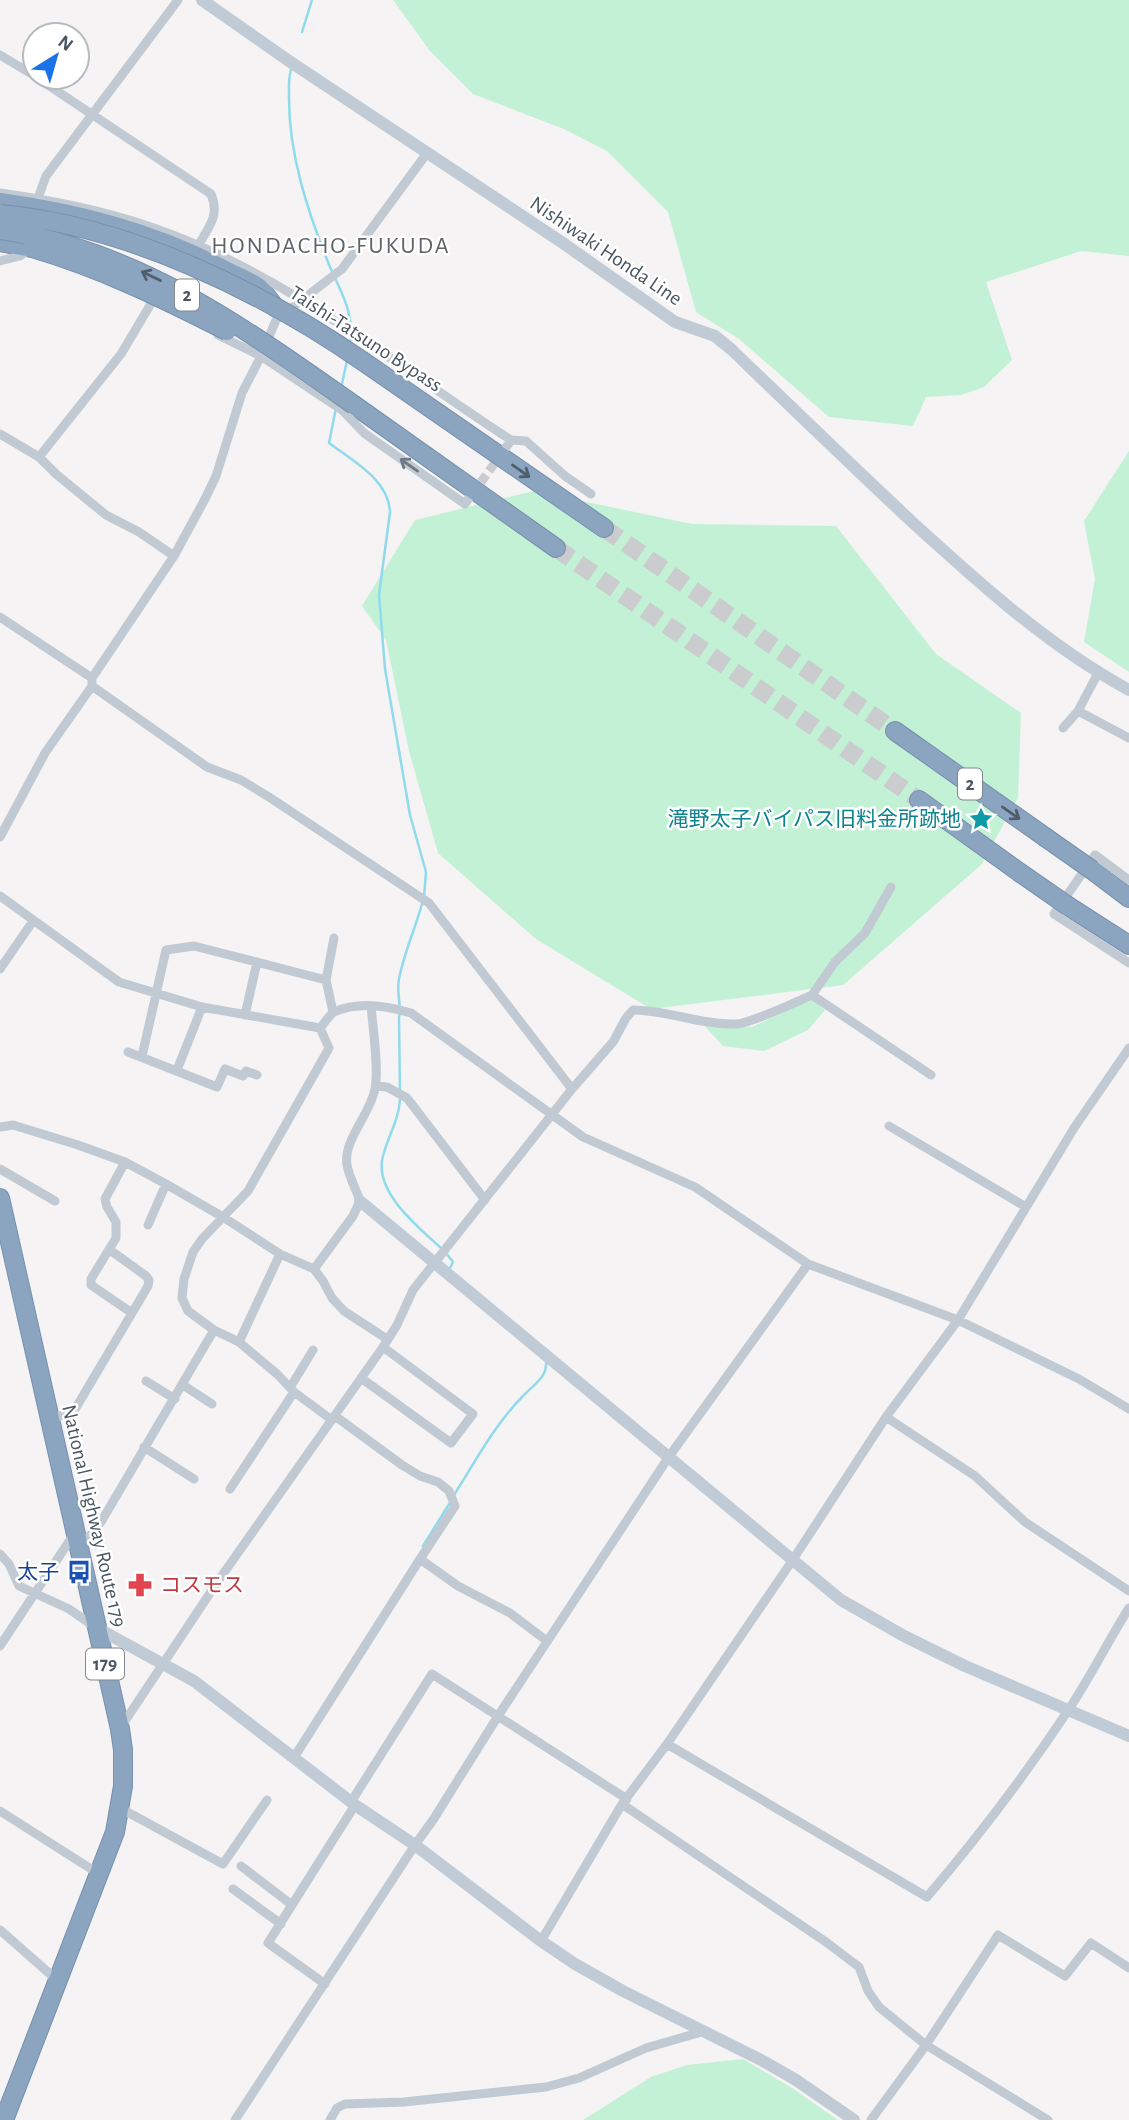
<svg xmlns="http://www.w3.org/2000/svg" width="1129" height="2120" font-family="'Alegreya Sans','Noto Sans JP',sans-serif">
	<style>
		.green { fill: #c3f1d5 }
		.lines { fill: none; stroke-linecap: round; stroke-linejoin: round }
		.stream { stroke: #90daee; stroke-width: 2.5 }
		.street-tunnel { stroke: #caccce; stroke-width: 9; stroke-dasharray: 9 4.5; stroke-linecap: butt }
		.highway-tunnel { stroke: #caccce; stroke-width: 18; stroke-dasharray: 18 9; stroke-linecap: butt }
		.highway-casing { stroke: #7690ad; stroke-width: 20 }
		.street { stroke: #c1cad2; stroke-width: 9 }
		.secondary { stroke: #c1cbd6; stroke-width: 12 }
		.highway { stroke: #8ba5c1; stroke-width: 18 }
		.highway-bridge-casing { stroke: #7690ad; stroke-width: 20; stroke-linecap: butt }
		.highway-bridge { stroke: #8ba5c1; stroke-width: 18 }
		.oneway { stroke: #505e6b }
		.oneway2 { stroke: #6e7983 }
		.labels { text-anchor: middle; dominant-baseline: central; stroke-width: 5; stroke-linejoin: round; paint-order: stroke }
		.shield { fill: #fff; stroke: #808990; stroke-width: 2 }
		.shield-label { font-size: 19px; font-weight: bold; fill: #4a5661 }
		.street-label { font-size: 21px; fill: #4a5661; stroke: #fff }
		.culture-label { font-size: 21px; fill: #0d838f; stroke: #fff; text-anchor: end }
		.transit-label { font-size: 21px; fill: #164399; stroke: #fff; text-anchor: end }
		.health-label { font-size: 21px; fill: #be3a42; stroke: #fff; text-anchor: start }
		.quarter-label { font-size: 24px; letter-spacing: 2px; fill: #5f6368; stroke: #fff }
	</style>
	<rect width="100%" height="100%" fill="#f5f3f3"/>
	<path class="green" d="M 393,0 L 1129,0 L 1129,256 L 1081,251 L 986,282 L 1012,360 L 984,387 L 961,395 L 926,397 L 913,426 L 829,417 L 739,339 L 696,312 L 668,212 L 607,151 L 564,129 L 473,94 L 430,51 Z
		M 1129,451 L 1129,672 L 1084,642 L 1095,579 L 1084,521 Z
		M 534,491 L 692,524 L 836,526 L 936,654 L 1021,713 L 1018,798 L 981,865 L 843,985 L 651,1009 L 536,939 L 438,853 L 409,751 L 386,640 L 362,606 L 415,520 Z
		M 812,999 L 825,1010 L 808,1030 L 764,1051 L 723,1046 L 703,1024 L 752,1027 Z
		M 743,2059 L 792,2088 L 838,2120 L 583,2120 L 651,2077 L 687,2065 Z"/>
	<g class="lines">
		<path class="stream" d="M 302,32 L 312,0
			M 292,67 C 288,76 289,85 289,94 C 288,153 308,213 330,267 C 342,295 354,311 350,344
			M 341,388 L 347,361
			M 336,408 L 329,443 C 353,461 389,480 390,512 L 379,595 L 385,669 L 410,815 L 426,872 L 424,897
			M 400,1092 L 399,1018 C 402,1005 396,993 399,979 C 404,953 415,929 422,904
			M 400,1099 C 399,1120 388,1136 383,1156 C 373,1191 417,1226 441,1248
			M 446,1253 L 453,1262 L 449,1270
			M 454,1495 C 475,1462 495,1424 523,1396 C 533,1385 548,1377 546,1361
			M 423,1546 L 451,1501"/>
		<path class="street-tunnel" d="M 473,493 L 500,456"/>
		<path class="highway-tunnel" d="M 604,528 L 895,731
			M 556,548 L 919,800"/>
		<g class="highway-casing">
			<path id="highway" d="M 0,202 C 78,213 154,232 225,270 C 235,275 248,280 258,287 C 264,292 270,301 275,307
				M 0,242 L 32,248
				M 364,362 L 604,528
				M 354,405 L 556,548
				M 895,731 L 1045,837
				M 919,800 L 1019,872
				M 1092,870 L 1129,898
				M 1068,906 L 1129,945
				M 0,1198 L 120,1729 L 123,1750 L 123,1786 L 115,1832 L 4,2120"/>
		</g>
		<path class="street" d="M 0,55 L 35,76
			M 36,77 L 211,194 C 220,216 209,226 198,246
			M 0,193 C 58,201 116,213 170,234 C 293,280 401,369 511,440 L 526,441 L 565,476 L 591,494
			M 38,198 L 46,176 L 178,0
			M 0,261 L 20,256 L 25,252
			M 218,335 L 261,356 L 342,410 L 364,433 L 465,504 L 469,498
			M 0,434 L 39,457 L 56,474 L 106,515 L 139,532 L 174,556
			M 505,449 L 511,440
			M 39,457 L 121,354 L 152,302
			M 0,617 L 92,678 L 92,686 L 207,767 L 241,780 L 269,797 L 429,903 L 572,1089
			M 92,678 L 174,556 L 205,499 L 216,476 L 242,393 L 261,356 L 276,320 L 342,269 L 427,153
			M 1078,711 L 1129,738
			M 1063,728 L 1078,711 L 1098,673
			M 0,837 L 45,753 L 92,686
			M 1129,880 L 1095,855 L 1054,914 L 1129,963
			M 0,896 L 119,982 L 202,1007 L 320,1028
			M 0,969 L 33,921
			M 812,995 L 835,962 L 865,933 L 891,887
			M 333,1012 L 326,980 L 334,938
			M 245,1015 L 257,962
			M 320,1028 C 324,1024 329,1015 334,1012 C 357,1001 388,1006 411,1013 L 583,1137 L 695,1187 L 808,1264 L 958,1320 L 1079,1379 L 1129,1409
			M 128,1052 L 217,1087 L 225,1069 L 243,1076 L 246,1071 L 257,1075
			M 142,1056 L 166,950 L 194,946 L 326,980
			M 177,1070 L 202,1007
			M 376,1086 L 387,1087 L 407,1098 L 485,1200
			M 889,1126 L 1026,1207
			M 0,1127 L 13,1125 L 78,1145 L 125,1162 L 166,1184 L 223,1217 L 280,1254 L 314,1269 L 323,1281 L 332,1298 L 344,1311 L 387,1339
			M 125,1162 L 105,1199 L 107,1207 L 116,1222 L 116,1238 L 91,1279 L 91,1285 L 132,1313
			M 0,1169 L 55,1201
			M 148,1225 L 166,1184
			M 314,1269 L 353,1216 L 360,1201 C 356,1189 349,1177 347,1165 C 343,1140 370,1115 375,1089 C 379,1068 373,1029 371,1006
			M 214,1330 L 239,1342 L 277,1374 L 294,1392 L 332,1420
			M 239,1342 L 280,1254
			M 361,1378 L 451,1443 L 473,1414 L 383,1347
			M 146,1381 L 175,1399
			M 183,1385 L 212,1404
			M 291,1386 L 313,1350
			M 335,1416 L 402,1465 L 420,1476 L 438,1482 L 449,1491 L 455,1506 L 420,1559 L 458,1586 L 510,1613 L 547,1641
			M 886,1417 L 975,1476 L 1025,1522 L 1129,1591
			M 49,1420 L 74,1411 L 148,1286 L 149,1280 L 146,1276 L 110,1250
			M 144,1447 L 194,1479
			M 230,1489 L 294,1392
			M 79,1549 L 101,1522 L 214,1330 L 188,1311 L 182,1298 L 184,1279 L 193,1252 L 202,1239 L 248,1191 L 324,1057 L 329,1048 L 320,1028
			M 0,1554 L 9,1564 L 19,1586 L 69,1609 L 95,1627
			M 0,1646 L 74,1534
			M 121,1727 L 216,1584 L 383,1347 L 397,1325 L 413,1290 L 572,1089 L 613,1042 L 626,1018 L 633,1010 C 667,1010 701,1025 735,1024 C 750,1024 796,1002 812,995 L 931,1075
			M 667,1744 L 927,1897 C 978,1837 1026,1774 1069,1709 C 1091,1676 1108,1641 1129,1608
			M 293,1759 L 420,1559
			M 351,1802 L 432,1674 L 627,1799
			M 622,1804 L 826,1942 L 859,1967 L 868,1991 L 879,2007 L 926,2045 L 1048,2120
			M 120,1808 L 223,1864 L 267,1800
			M 0,1811 L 99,1874
			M 241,1866 L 292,1905
			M 233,1889 L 281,1924
			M 0,1930 L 58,1981
			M 541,1941 L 622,1804 L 667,1744 L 792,1561 L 886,1417 L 958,1320 L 1074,1128 L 1129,1048
			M 325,1984 L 268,1943 L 355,1805
			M 235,2120 L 415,1845 L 433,1820 L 498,1716 L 668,1458 L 808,1264
			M 330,2120 L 337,2108 L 345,2104 L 404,2102 L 546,2087 L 579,2078 L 646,2048 L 705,2031
			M 871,2120 L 926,2045 L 998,1935 L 1065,1976 L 1091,1943 L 1129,1968"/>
		<path class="secondary" d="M 202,0 L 289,61 L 560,241 L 675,322 L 715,336 L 732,350 C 791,407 850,464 910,520 C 978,582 1048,646 1129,690
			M 360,1201 L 841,1600 L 904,1636 L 965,1666 L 1129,1736
			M 97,1628 L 194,1681 L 355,1805 L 415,1845 L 541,1941 L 575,1964 L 623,1991 L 763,2061 L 796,2080 L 854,2120"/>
		<use href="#highway" class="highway"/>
		<g class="highway-bridge-casing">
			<path id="highway-bridge" d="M 0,214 C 126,225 261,291 364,362
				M 0,230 C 137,250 243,327 354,405
				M 32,248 C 103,269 162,298 227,331
				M 1045,837 L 1092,870
				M 1019,872 L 1068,906"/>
		</g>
		<use href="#highway-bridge" class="highway-bridge"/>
	</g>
	<defs><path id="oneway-shaft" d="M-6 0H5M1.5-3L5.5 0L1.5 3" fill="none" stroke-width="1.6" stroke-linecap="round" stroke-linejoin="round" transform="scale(1.75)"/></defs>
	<g class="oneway">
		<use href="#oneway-shaft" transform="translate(151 276) rotate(-154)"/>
		<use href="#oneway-shaft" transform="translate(521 471) rotate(35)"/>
		<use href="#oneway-shaft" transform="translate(1011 813) rotate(35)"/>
	</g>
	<use class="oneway2" href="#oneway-shaft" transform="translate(409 465) rotate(-145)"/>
	<defs>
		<g id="sight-bare" transform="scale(1.89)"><path d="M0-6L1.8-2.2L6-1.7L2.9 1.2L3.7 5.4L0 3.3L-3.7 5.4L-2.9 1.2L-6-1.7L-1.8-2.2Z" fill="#0f9aa8" stroke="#fff" stroke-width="2.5" paint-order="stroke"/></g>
		<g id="bus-bare" transform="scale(1.89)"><path d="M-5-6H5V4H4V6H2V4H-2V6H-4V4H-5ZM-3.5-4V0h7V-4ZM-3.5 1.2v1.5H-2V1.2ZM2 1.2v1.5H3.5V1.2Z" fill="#1a4fb4" stroke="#fff" stroke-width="2.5" paint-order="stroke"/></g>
		<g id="pharmacy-bare" transform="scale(1.89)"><path d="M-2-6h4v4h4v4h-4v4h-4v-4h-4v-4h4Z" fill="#e0444e" stroke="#fff" stroke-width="2.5" paint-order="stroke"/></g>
	</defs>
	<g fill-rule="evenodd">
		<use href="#sight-bare" x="981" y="819"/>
		<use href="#bus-bare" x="79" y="1572"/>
		<use href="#pharmacy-bare" x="140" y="1585"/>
	</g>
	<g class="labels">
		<g class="shield">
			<rect x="175" y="279.5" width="24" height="31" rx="5"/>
			<rect x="958" y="768.5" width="24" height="31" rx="5"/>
			<rect x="86" y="1648.5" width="38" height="31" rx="5"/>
		</g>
		<g class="shield-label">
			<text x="187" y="295">2</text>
			<text x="970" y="784">2</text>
			<text x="105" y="1664">179</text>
		</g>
		<g class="street-label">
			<text transform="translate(606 251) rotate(34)">Nishiwaki Honda Line</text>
			<text transform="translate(366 339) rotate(33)">Taishi-Tatsuno Bypass</text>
			<text transform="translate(94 1516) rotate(77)">National Highway Route 179</text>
		</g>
		<g class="culture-label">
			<text x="961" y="819">滝野太子バイパス旧料金所跡地</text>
		</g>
		<g class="transit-label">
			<text x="59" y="1572">太子</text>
		</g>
		<g class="health-label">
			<text x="160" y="1585">コスモス</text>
		</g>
		<g class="quarter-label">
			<text x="331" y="246">HONDACHO-FUKUDA</text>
		</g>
	</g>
	<g transform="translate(56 56) rotate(37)"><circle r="33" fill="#ffffff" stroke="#b7bbc0" stroke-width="2"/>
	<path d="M0-5L12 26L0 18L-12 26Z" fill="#1a73e8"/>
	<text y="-10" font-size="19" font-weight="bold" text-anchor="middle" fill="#4a5661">N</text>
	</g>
</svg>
